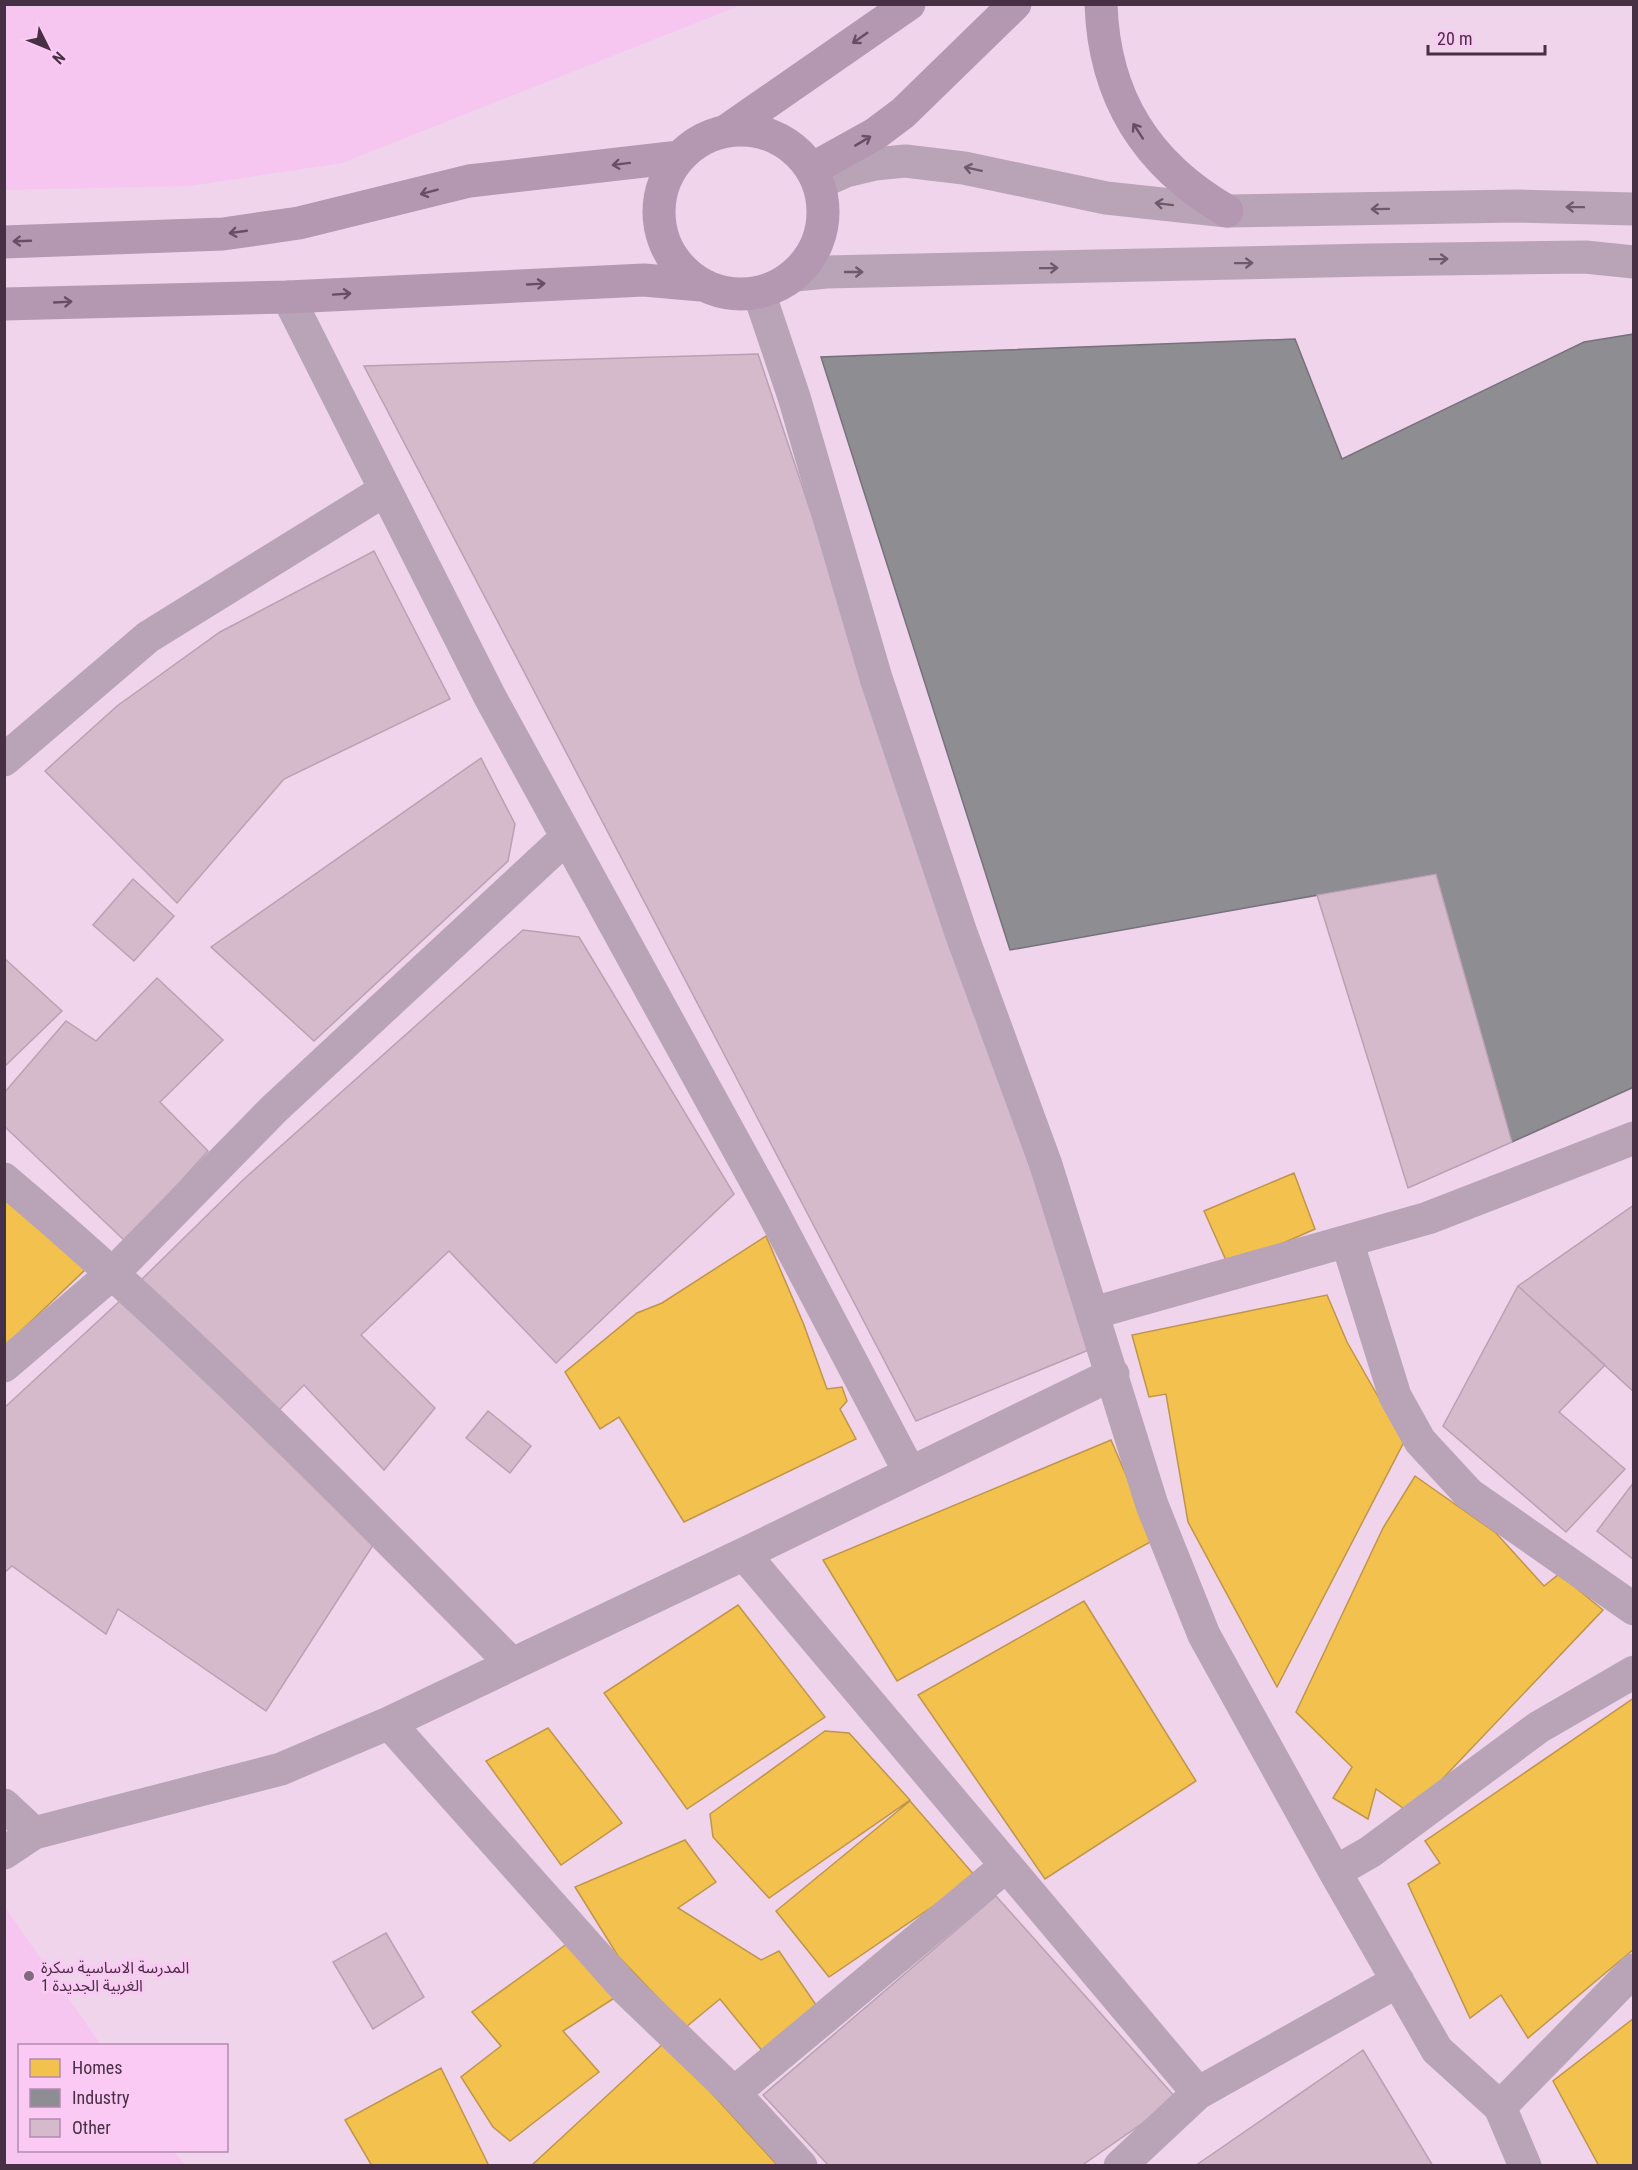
<svg xmlns="http://www.w3.org/2000/svg" width="1638" height="2170" font-family="'Roboto Condensed','Noto Sans Arabic',sans-serif">
	<style>
		.built { fill: #f6c6f1 }
		.homes { fill: #f2c14e; stroke: #bf954b; stroke-width: 1.5 }
		.industry { fill: #8d8d92; stroke: #78717b; stroke-width: 1.5 }
		.building { fill: #d4bacb; stroke: #baa1b2; stroke-width: 1.5 }
		.lines { fill: none; stroke-linecap: round; stroke-linejoin: round }
		.minor { stroke: #b9a4b7; stroke-width: 33 }
		.tertiary { stroke: #b9a4b7; stroke-width: 33 }
		.primary { stroke: #b498b1; stroke-width: 33 }
		.oneway { stroke: #684e65 }
		.oneway2 { stroke: #6f586c }
		.poi-dot { fill: #82697f; stroke: #fac9f4; stroke-width: 2 }
		.labels { text-anchor: middle; dominant-baseline: central; stroke-width: 6; stroke-linejoin: round; paint-order: stroke }
		.poi-label { font-size: 16px; fill: #472f44; stroke: #fac9f4; text-anchor: start }
	</style>
	<rect width="100%" height="100%" fill="#efd4ec"/>
	<path class="built" d="M 4,5 L 5,4 L 741,5 L 342,163 L 190,186 L 5,190 Z
		M 4,1906 L 101,2045 L 20,2046 L 20,2150 L 174,2151 L 185,2165 L 5,2165 Z"/>
	<path class="homes" d="M 1294,1173 L 1315,1229 L 1229,1267 L 1204,1211 Z
		M 4,1199 L 86,1269 L 4,1347 Z
		M 766,1236 L 804,1325 L 827,1389 L 842,1387 L 847,1401 L 840,1409 L 856,1439 L 684,1522 L 619,1417 L 600,1429 L 565,1372 L 637,1313 L 662,1303 Z
		M 1327,1295 L 1347,1342 L 1404,1442 L 1277,1687 L 1188,1522 L 1166,1394 L 1149,1397 L 1132,1335 Z
		M 1111,1440 L 1154,1540 L 897,1681 L 823,1560 Z
		M 1415,1476 L 1496,1533 L 1544,1586 L 1559,1574 L 1603,1610 L 1410,1813 L 1376,1789 L 1368,1819 L 1333,1798 L 1352,1767 L 1296,1712 L 1383,1528 Z
		M 1084,1601 L 1196,1781 L 1045,1879 L 918,1695 Z
		M 738,1605 L 825,1717 L 687,1809 L 604,1693 Z
		M 1634,1698 L 1634,1949 L 1528,2038 L 1501,1995 L 1470,2018 L 1408,1884 L 1440,1863 L 1425,1841 Z
		M 548,1728 L 622,1823 L 561,1865 L 486,1761 Z
		M 825,1731 L 849,1733 L 910,1800 L 769,1898 L 713,1837 L 710,1814 Z
		M 910,1801 L 976,1877 L 829,1977 L 776,1911 Z
		M 685,1840 L 716,1882 L 678,1908 L 761,1960 L 779,1951 L 823,2015 L 764,2053 L 720,1999 L 686,2027 L 618,1956 L 575,1887 Z
		M 571,1941 L 616,1997 L 563,2031 L 599,2072 L 510,2141 L 493,2127 L 461,2077 L 501,2046 L 472,2012 Z
		M 1634,2018 L 1634,2166 L 1599,2166 L 1553,2081 Z
		M 665,2042 L 778,2166 L 532,2166 L 532,2165 Z
		M 441,2068 L 489,2166 L 372,2166 L 345,2120 Z"/>
	<path class="industry" d="M 1634,334 L 1634,1087 L 1512,1142 L 1436,874 L 1010,950 L 821,357 L 1295,339 L 1342,459 L 1584,342 Z"/>
	<path class="building" d="M 758,354 L 1091,1349 L 916,1421 L 364,366 Z
		M 374,551 L 450,699 L 284,779 L 177,903 L 45,771 L 117,706 L 220,632 Z
		M 481,758 L 515,824 L 508,861 L 314,1041 L 211,947 Z
		M 1436,874 L 1512,1142 L 1408,1188 L 1317,895 Z
		M 133,879 L 174,916 L 134,961 L 93,925 Z
		M 523,930 L 579,937 L 734,1194 L 556,1363 L 449,1251 L 361,1335 L 435,1408 L 384,1470 L 304,1385 L 275,1414 L 136,1285 L 244,1179 Z
		M 4,958 L 62,1011 L 4,1067 Z
		M 157,978 L 223,1040 L 160,1102 L 208,1151 L 126,1242 L 4,1126 L 4,1093 L 66,1021 L 96,1041 Z
		M 1634,1205 L 1634,1392 L 1518,1286 Z
		M 1518,1286 L 1605,1365 L 1559,1412 L 1625,1469 L 1566,1532 L 1443,1426 Z
		M 122,1299 L 377,1539 L 266,1711 L 118,1609 L 106,1634 L 12,1566 L 4,1573 L 4,1408 Z
		M 488,1411 L 531,1446 L 510,1473 L 466,1438 Z
		M 1634,1482 L 1634,1560 L 1597,1531 Z
		M 996,1896 L 1177,2099 L 1081,2166 L 829,2166 L 763,2095 Z
		M 386,1933 L 424,1997 L 373,2029 L 333,1962 Z
		M 1363,2050 L 1433,2166 L 1195,2166 Z"/>
	<g class="lines">
		<path class="minor" d="M 759,293 L 794,397 L 876,678 L 961,933 L 1046,1165 L 1152,1505 L 1204,1635 L 1335,1872 L 1437,2050 L 1500,2107 L 1525,2166
			M 288,297 L 490,697 L 770,1207 L 910,1473
			M 4,760 L 148,637 L 385,490
			M 4,1179 C 183,1330 347,1497 512,1664
			M 1347,1241 L 1395,1396 L 1420,1441 L 1469,1494 L 1634,1609
			M 1093,1313 L 1428,1218 L 1634,1138
			M 4,1366 L 114,1272 L 274,1109 L 567,837
			M 744,1554 L 1198,2093
			M 389,1723 L 626,1989 L 734,2093 L 801,2166
			M 4,1805 L 34,1833 L 281,1769 L 389,1723 L 744,1554 L 1113,1374
			M 4,1853 L 34,1833
			M 1335,1872 L 1370,1852 L 1539,1727 L 1634,1672
			M 734,2093 L 1006,1866
			M 1500,2107 L 1634,1970
			M 1120,2166 L 1198,2093 L 1398,1981"/>
		<path class="tertiary" d="M 819,183 L 846,171 L 875,164 L 905,161 L 964,168 L 1106,198 L 1227,211 L 1517,206 L 1634,209
			M 796,275 L 826,272 L 1369,260 L 1585,257 L 1634,262"/>
		<path class="primary" d="M 1101,4 C 1104,98 1147,165 1227,211
			M659 212a82 82 0 1 1 164 0a82 82 0 1 1-164 0Z
			M 726,131 L 909,4
			M 812,169 L 875,134 L 903,113 L 1015,4
			M 4,242 L 223,234 L 299,223 L 469,181 L 679,157
			M 4,304 L 288,297 L 644,280 L 701,285"/>
	</g>
	<defs><path id="oneway-shaft" d="M-6 0H5M1.5-3L5.5 0L1.5 3" fill="none" stroke-width="1.6" stroke-linecap="round" stroke-linejoin="round" transform="scale(1.5)"/></defs>
	<g class="oneway">
		<use href="#oneway-shaft" transform="translate(860 38) rotate(145)"/>
		<use href="#oneway-shaft" transform="translate(1138 131) rotate(-123)"/>
		<use href="#oneway-shaft" transform="translate(863 141) rotate(-31)"/>
		<use href="#oneway-shaft" transform="translate(621 164) rotate(173)"/>
		<use href="#oneway-shaft" transform="translate(429 192) rotate(165)"/>
		<use href="#oneway-shaft" transform="translate(238 232) rotate(172)"/>
		<use href="#oneway-shaft" transform="translate(22 241) rotate(178)"/>
		<use href="#oneway-shaft" transform="translate(536 284) rotate(-3)"/>
		<use href="#oneway-shaft" transform="translate(342 294) rotate(-4)"/>
		<use href="#oneway-shaft" transform="translate(63 302) rotate(-3)"/>
	</g>
	<g class="oneway2">
		<use href="#oneway-shaft" transform="translate(973 169) rotate(-168)"/>
		<use href="#oneway-shaft" transform="translate(1164 204) rotate(-173)"/>
		<use href="#oneway-shaft" transform="translate(1575 207) rotate(-179)"/>
		<use href="#oneway-shaft" transform="translate(1380 209) rotate(179)"/>
		<use href="#oneway-shaft" transform="translate(1439 259) rotate(-1)"/>
		<use href="#oneway-shaft" transform="translate(1244 263) rotate(-1)"/>
		<use href="#oneway-shaft" transform="translate(1049 268) rotate(-1)"/>
		<use href="#oneway-shaft" transform="translate(854 272)"/>
	</g>
	<circle class="poi-dot" cx="29" cy="1976" r="6"/>
	<g class="labels">
		<g class="poi-label">
			<text x="41" y="1967">المدرسة الاساسية سكرة<tspan x="41" dy="18">الغربية الجديدة 1</tspan></text>
		</g>
	</g>
	<rect width="1638" height="2170" fill="none" stroke="#472f44" stroke-width="12"/>
	<rect x="18" y="2044" width="210" height="108" fill="#fac9f4" stroke="#b28bae" stroke-width="1.5"/>
	<rect x="30" y="2059" width="30" height="18" fill="#f2c14e" stroke="#b28bae" stroke-width="1.5"/>
	<text x="72" y="2074" font-size="18" fill="#472f44">Homes</text>
	<rect x="30" y="2089" width="30" height="18" fill="#8d8d92" stroke="#b28bae" stroke-width="1.5"/>
	<text x="72" y="2104" font-size="18" fill="#472f44">Industry</text>
	<rect x="30" y="2119" width="30" height="18" fill="#d4bacb" stroke="#b28bae" stroke-width="1.5"/>
	<text x="72" y="2134" font-size="18" fill="#472f44">Other</text>
	<g transform="translate(48 48) rotate(133)" stroke="#fac9f4" stroke-width="4.5" paint-order="stroke">
	<path d="M0-4.5L10 22L0 15L-10 22Z" fill="#472f44"/>
	<text y="-9" font-size="16" font-weight="bold" text-anchor="middle" fill="#472f44">N</text>
	</g>
	<path d="M1428 45v9h117v-9" fill="none" stroke="#472f44" stroke-width="3"/>
	<text x="1437" y="45" font-size="18" fill="#472f44" stroke="#fac9f4" stroke-width="4.5" paint-order="stroke">20 m</text>
</svg>
